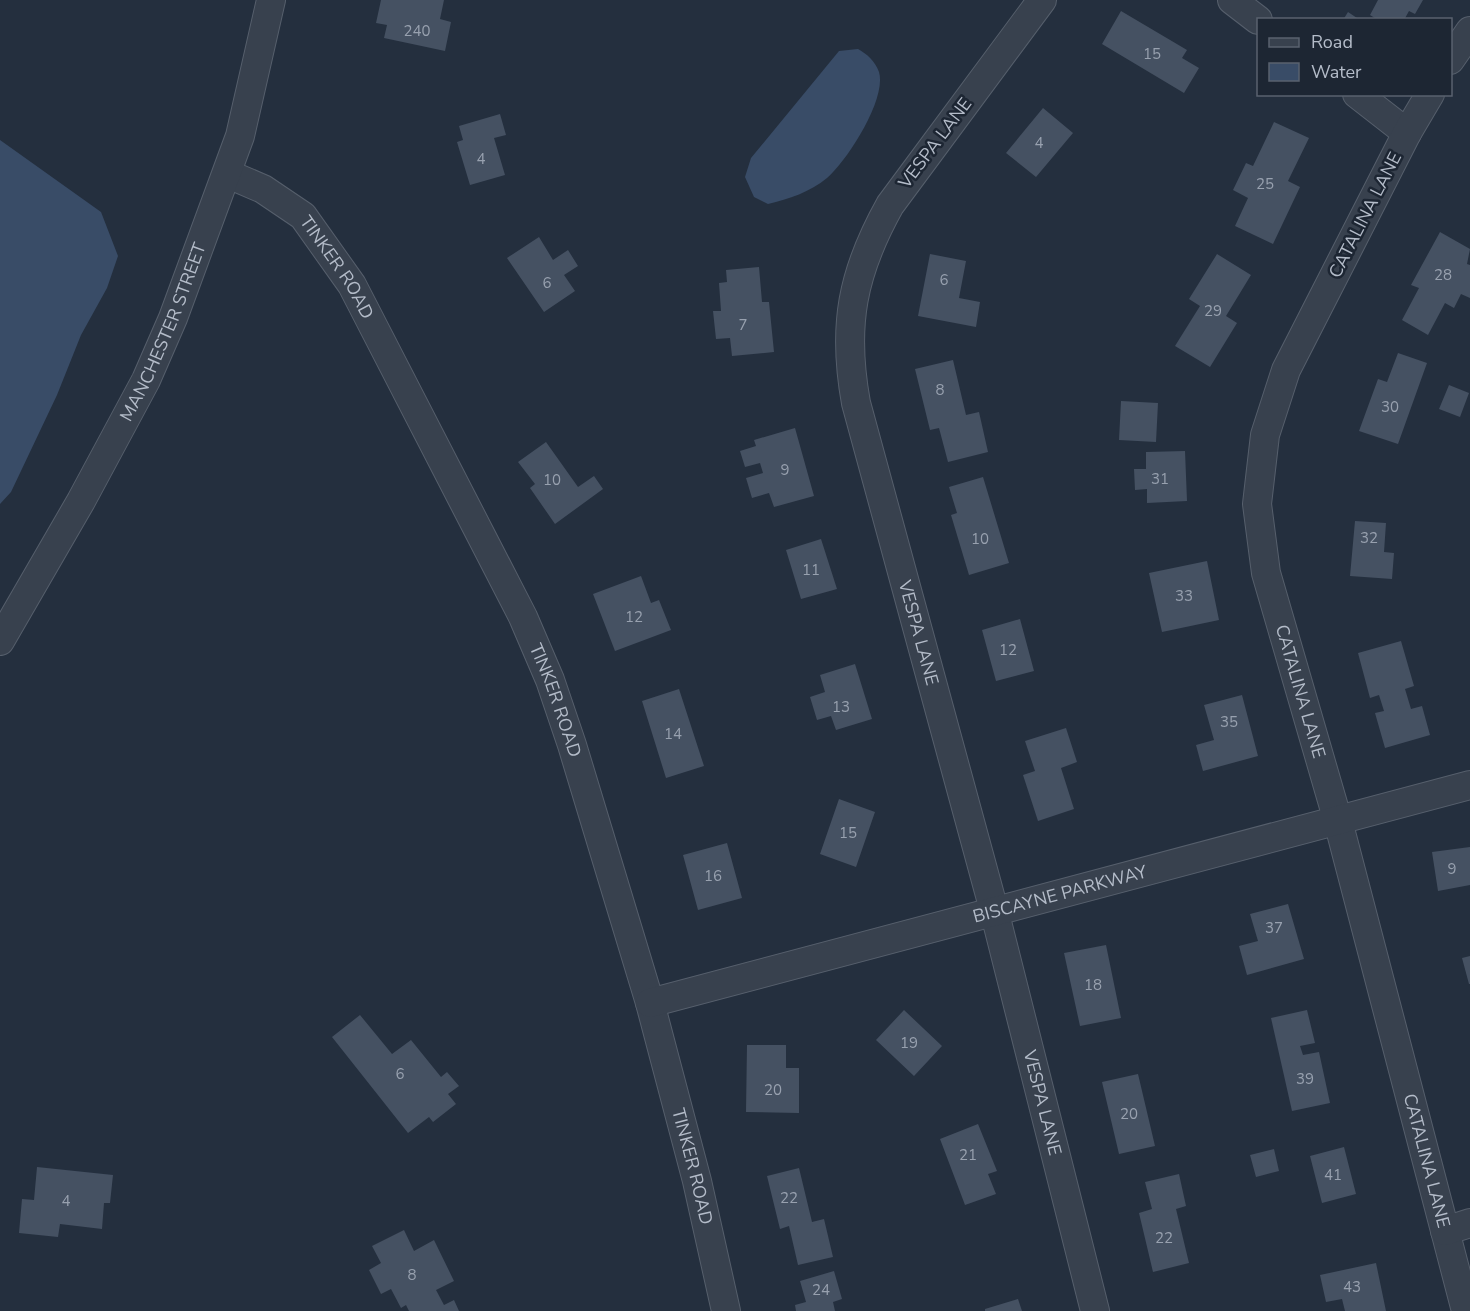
<svg xmlns="http://www.w3.org/2000/svg" width="1470" height="1311" font-family="'Nunito Sans',sans-serif">
	<style>
		.water { fill: #394c67 }
		.building { fill: #455162 }
		.lines { fill: none; stroke-linecap: round; stroke-linejoin: round }
		.minor-casing { stroke: #565f6c; stroke-width: 30 }
		.minor { stroke: #38414e; stroke-width: 28 }
		.labels { text-anchor: middle; dominant-baseline: central; stroke-width: 5; stroke-linejoin: round; paint-order: stroke }
		.number-label { font-size: 15px; fill: #98a1af }
		.street-label { font-size: 18px; fill: #b4bcc9; stroke: #1d2633 }
	</style>
	<rect width="100%" height="100%" fill="#242f3e"/>
	<path class="water" d="M 858,49 C 867,54 875,61 879,72 C 887,99 847,161 827,178 C 810,192 789,199 768,204 L 754,197 L 745,177 L 751,158 L 839,51 Z
		M 0,140 L 101,212 L 118,256 L 107,288 L 81,335 L 57,395 L 11,492 L 0,504 Z"/>
	<path class="building" d="M 381,0 L 444,0 L 440,19 L 451,22 L 445,51 L 384,38 L 387,25 L 376,23 Z
		M 1378,0 L 1423,0 L 1415,14 L 1409,11 L 1404,20 L 1378,20 L 1370,15 Z
		M 1121,11 L 1187,50 L 1182,58 L 1199,68 L 1184,93 L 1102,44 Z
		M 1348,12 L 1360,20 L 1343,20 Z
		M 1043,108 L 1073,133 L 1036,177 L 1006,153 Z
		M 500,114 L 506,135 L 494,138 L 505,175 L 470,185 L 457,142 L 463,140 L 459,126 Z
		M 1274,122 L 1309,138 L 1288,181 L 1300,187 L 1273,244 L 1235,226 L 1248,198 L 1233,190 L 1246,163 L 1253,166 Z
		M 1440,232 L 1470,249 L 1467,264 L 1470,265 L 1470,298 L 1461,294 L 1454,308 L 1445,303 L 1428,335 L 1402,320 L 1419,288 L 1411,285 Z
		M 539,237 L 553,260 L 568,250 L 578,266 L 564,275 L 575,291 L 544,312 L 507,258 Z
		M 930,254 L 966,261 L 959,298 L 980,302 L 976,327 L 918,316 Z
		M 1217,254 L 1251,275 L 1226,316 L 1237,323 L 1210,367 L 1175,346 L 1200,306 L 1189,299 Z
		M 759,267 L 762,302 L 769,302 L 774,352 L 732,356 L 730,338 L 716,339 L 713,311 L 721,311 L 719,283 L 727,282 L 726,270 Z
		M 1398,353 L 1427,363 L 1398,444 L 1359,431 L 1378,379 L 1387,382 Z
		M 953,360 L 966,415 L 979,412 L 988,452 L 948,462 L 939,428 L 930,430 L 915,369 Z
		M 1449,385 L 1469,393 L 1460,417 L 1439,409 Z
		M 1121,401 L 1158,403 L 1156,442 L 1119,440 Z
		M 795,428 L 814,496 L 774,507 L 769,493 L 752,498 L 746,478 L 763,473 L 760,463 L 745,467 L 740,451 L 756,446 L 754,440 Z
		M 546,442 L 578,487 L 594,476 L 603,489 L 555,524 L 530,488 L 535,484 L 518,462 Z
		M 1185,451 L 1187,501 L 1147,503 L 1147,489 L 1135,490 L 1134,469 L 1146,469 L 1146,452 Z
		M 983,477 L 1009,563 L 969,575 L 951,515 L 957,513 L 949,487 Z
		M 1355,521 L 1386,523 L 1384,552 L 1394,553 L 1392,579 L 1350,576 Z
		M 821,539 L 837,589 L 801,599 L 786,550 Z
		M 1207,561 L 1219,620 L 1162,632 L 1149,573 Z
		M 641,576 L 651,603 L 659,600 L 671,630 L 615,651 L 593,594 Z
		M 1020,619 L 1034,671 L 996,681 L 982,630 Z
		M 1401,641 L 1414,686 L 1405,689 L 1411,709 L 1422,706 L 1430,735 L 1385,748 L 1375,713 L 1384,711 L 1379,695 L 1370,698 L 1358,653 Z
		M 855,664 L 872,719 L 836,730 L 831,716 L 817,720 L 810,697 L 825,692 L 820,675 Z
		M 679,689 L 704,766 L 666,778 L 642,701 Z
		M 1242,695 L 1258,756 L 1203,771 L 1196,745 L 1214,740 L 1204,705 Z
		M 1066,728 L 1077,762 L 1061,768 L 1074,809 L 1038,821 L 1023,775 L 1035,771 L 1025,741 Z
		M 839,799 L 875,812 L 856,867 L 820,854 Z
		M 727,843 L 742,898 L 698,910 L 683,855 Z
		M 1470,847 L 1470,885 L 1438,891 L 1432,852 Z
		M 1288,904 L 1304,959 L 1247,975 L 1239,946 L 1258,941 L 1250,914 Z
		M 1106,945 L 1121,1018 L 1080,1026 L 1064,953 Z
		M 1470,956 L 1470,984 L 1469,984 L 1462,958 Z
		M 904,1010 L 942,1046 L 914,1076 L 876,1040 Z
		M 1307,1010 L 1315,1043 L 1300,1046 L 1303,1055 L 1319,1052 L 1330,1103 L 1292,1111 L 1271,1018 Z
		M 360,1015 L 392,1054 L 411,1040 L 441,1077 L 447,1072 L 459,1086 L 448,1094 L 456,1104 L 433,1122 L 429,1117 L 408,1133 L 332,1037 Z
		M 747,1045 L 786,1045 L 786,1068 L 799,1068 L 799,1113 L 746,1112 Z
		M 1138,1074 L 1155,1146 L 1119,1154 L 1102,1082 Z
		M 978,1124 L 997,1171 L 988,1174 L 996,1194 L 965,1205 L 940,1139 Z
		M 1344,1147 L 1356,1194 L 1322,1203 L 1310,1156 Z
		M 1274,1149 L 1279,1171 L 1256,1177 L 1250,1155 Z
		M 37,1167 L 113,1175 L 110,1203 L 104,1203 L 102,1229 L 60,1224 L 58,1237 L 19,1233 L 22,1199 L 34,1200 Z
		M 799,1168 L 812,1222 L 824,1219 L 833,1257 L 798,1265 L 789,1226 L 780,1229 L 767,1176 Z
		M 1179,1174 L 1186,1206 L 1176,1209 L 1189,1263 L 1153,1272 L 1139,1213 L 1152,1209 L 1145,1182 Z
		M 404,1230 L 414,1251 L 434,1240 L 454,1281 L 436,1290 L 444,1305 L 454,1300 L 459,1311 L 409,1311 L 406,1305 L 401,1308 L 391,1289 L 381,1294 L 369,1270 L 381,1263 L 372,1246 Z
		M 1376,1263 L 1386,1311 L 1345,1311 L 1342,1299 L 1326,1302 L 1320,1275 Z
		M 834,1271 L 842,1299 L 833,1302 L 835,1311 L 796,1311 L 795,1305 L 806,1302 L 800,1281 Z
		M 1018,1299 L 1022,1311 L 985,1311 L 985,1309 Z"/>
	<g class="lines">
		<g class="minor-casing">
			<g id="minor">
				<path id="s1" d="M 1042,0 L 890,205 C 852,273 842,326 856,403 L 994,910 L 1095,1311"/>
				<path d="M 1232,0 L 1258,20"/>
				<path d="M 1450,60 L 1470,31"/>
				<path d="M 1357,94 L 1407,133"/>
				<path id="s2" d="M 1430,94 L 1407,133 L 1286,370 L 1265,435 L 1257,504 L 1266,573 L 1338,821 L 1466,1311"/>
				<path id="s3" d="M 228,174 L 263,189 L 303,216 L 352,285 L 523,617 L 550,680 L 572,745 L 650,1003 L 697,1181 L 726,1311"/>
				<path id="s4" d="M 0,641 L 81,501 L 146,380 L 173,318 L 240,136 L 271,0"/>
				<path id="s5" d="M 650,1003 L 1470,785"/>
				<path d="M 1445,1231 L 1470,1223"/>
			</g>
		</g>
		<use href="#minor" class="minor"/>
	</g>
	<g class="labels">
		<g class="number-label">
			<text x="417" y="31">240</text>
			<text x="1152" y="54">15</text>
			<text x="1039" y="143">4</text>
			<text x="481" y="159">4</text>
			<text x="1265" y="184">25</text>
			<text x="1443" y="275">28</text>
			<text x="944" y="280">6</text>
			<text x="547" y="283">6</text>
			<text x="1213" y="311">29</text>
			<text x="743" y="325">7</text>
			<text x="940" y="390">8</text>
			<text x="1390" y="407">30</text>
			<text x="785" y="470">9</text>
			<text x="1160" y="479">31</text>
			<text x="552" y="480">10</text>
			<text x="1369" y="538">32</text>
			<text x="980" y="539">10</text>
			<text x="811" y="570">11</text>
			<text x="1184" y="596">33</text>
			<text x="634" y="617">12</text>
			<text x="1008" y="650">12</text>
			<text x="841" y="707">13</text>
			<text x="1229" y="722">35</text>
			<text x="673" y="734">14</text>
			<text x="848" y="833">15</text>
			<text x="1452" y="869">9</text>
			<text x="713" y="876">16</text>
			<text x="1274" y="928">37</text>
			<text x="1093" y="985">18</text>
			<text x="909" y="1043">19</text>
			<text x="400" y="1074">6</text>
			<text x="1305" y="1079">39</text>
			<text x="773" y="1090">20</text>
			<text x="1129" y="1114">20</text>
			<text x="968" y="1155">21</text>
			<text x="1333" y="1175">41</text>
			<text x="789" y="1198">22</text>
			<text x="66" y="1201">4</text>
			<text x="1164" y="1238">22</text>
			<text x="412" y="1275">8</text>
			<text x="1352" y="1287">43</text>
			<text x="821" y="1290">24</text>
		</g>
		<g class="street-label">
			<text transform="translate(935 143) rotate(-53)">VESPA LANE</text>
			<text transform="translate(1365 215) rotate(-63)">CATALINA LANE</text>
			<text stroke="none"><textPath href="#s3" startOffset="148">TINKER ROAD</textPath></text>
			<text stroke="none"><textPath href="#s4" startOffset="350">MANCHESTER STREET</textPath></text>
			<text stroke="none"><textPath href="#s1" startOffset="699">VESPA LANE</textPath></text>
			<text stroke="none"><textPath href="#s2" startOffset="642">CATALINA LANE</textPath></text>
			<text stroke="none"><textPath href="#s3" startOffset="634">TINKER ROAD</textPath></text>
			<text stroke="none"><textPath href="#s5" startOffset="424">BISCAYNE PARKWAY</textPath></text>
			<text stroke="none"><textPath href="#s1" startOffset="1185">VESPA LANE</textPath></text>
			<text stroke="none"><textPath href="#s2" startOffset="1128">CATALINA LANE</textPath></text>
			<text stroke="none"><textPath href="#s3" startOffset="1120">TINKER ROAD</textPath></text>
		</g>
	</g>
	<rect x="1257" y="18" width="195" height="78" fill="#1d2633" stroke="#59626f" stroke-width="1.5"/>
	<rect x="1269" y="38" width="30" height="9" fill="#38414e" stroke="#59626f" stroke-width="1.5"/>
	<text x="1311" y="48" font-size="18" fill="#b4bcc9">Road</text>
	<rect x="1269" y="63" width="30" height="18" fill="#394c67" stroke="#59626f" stroke-width="1.5"/>
	<text x="1311" y="78" font-size="18" fill="#b4bcc9">Water</text>
</svg>
